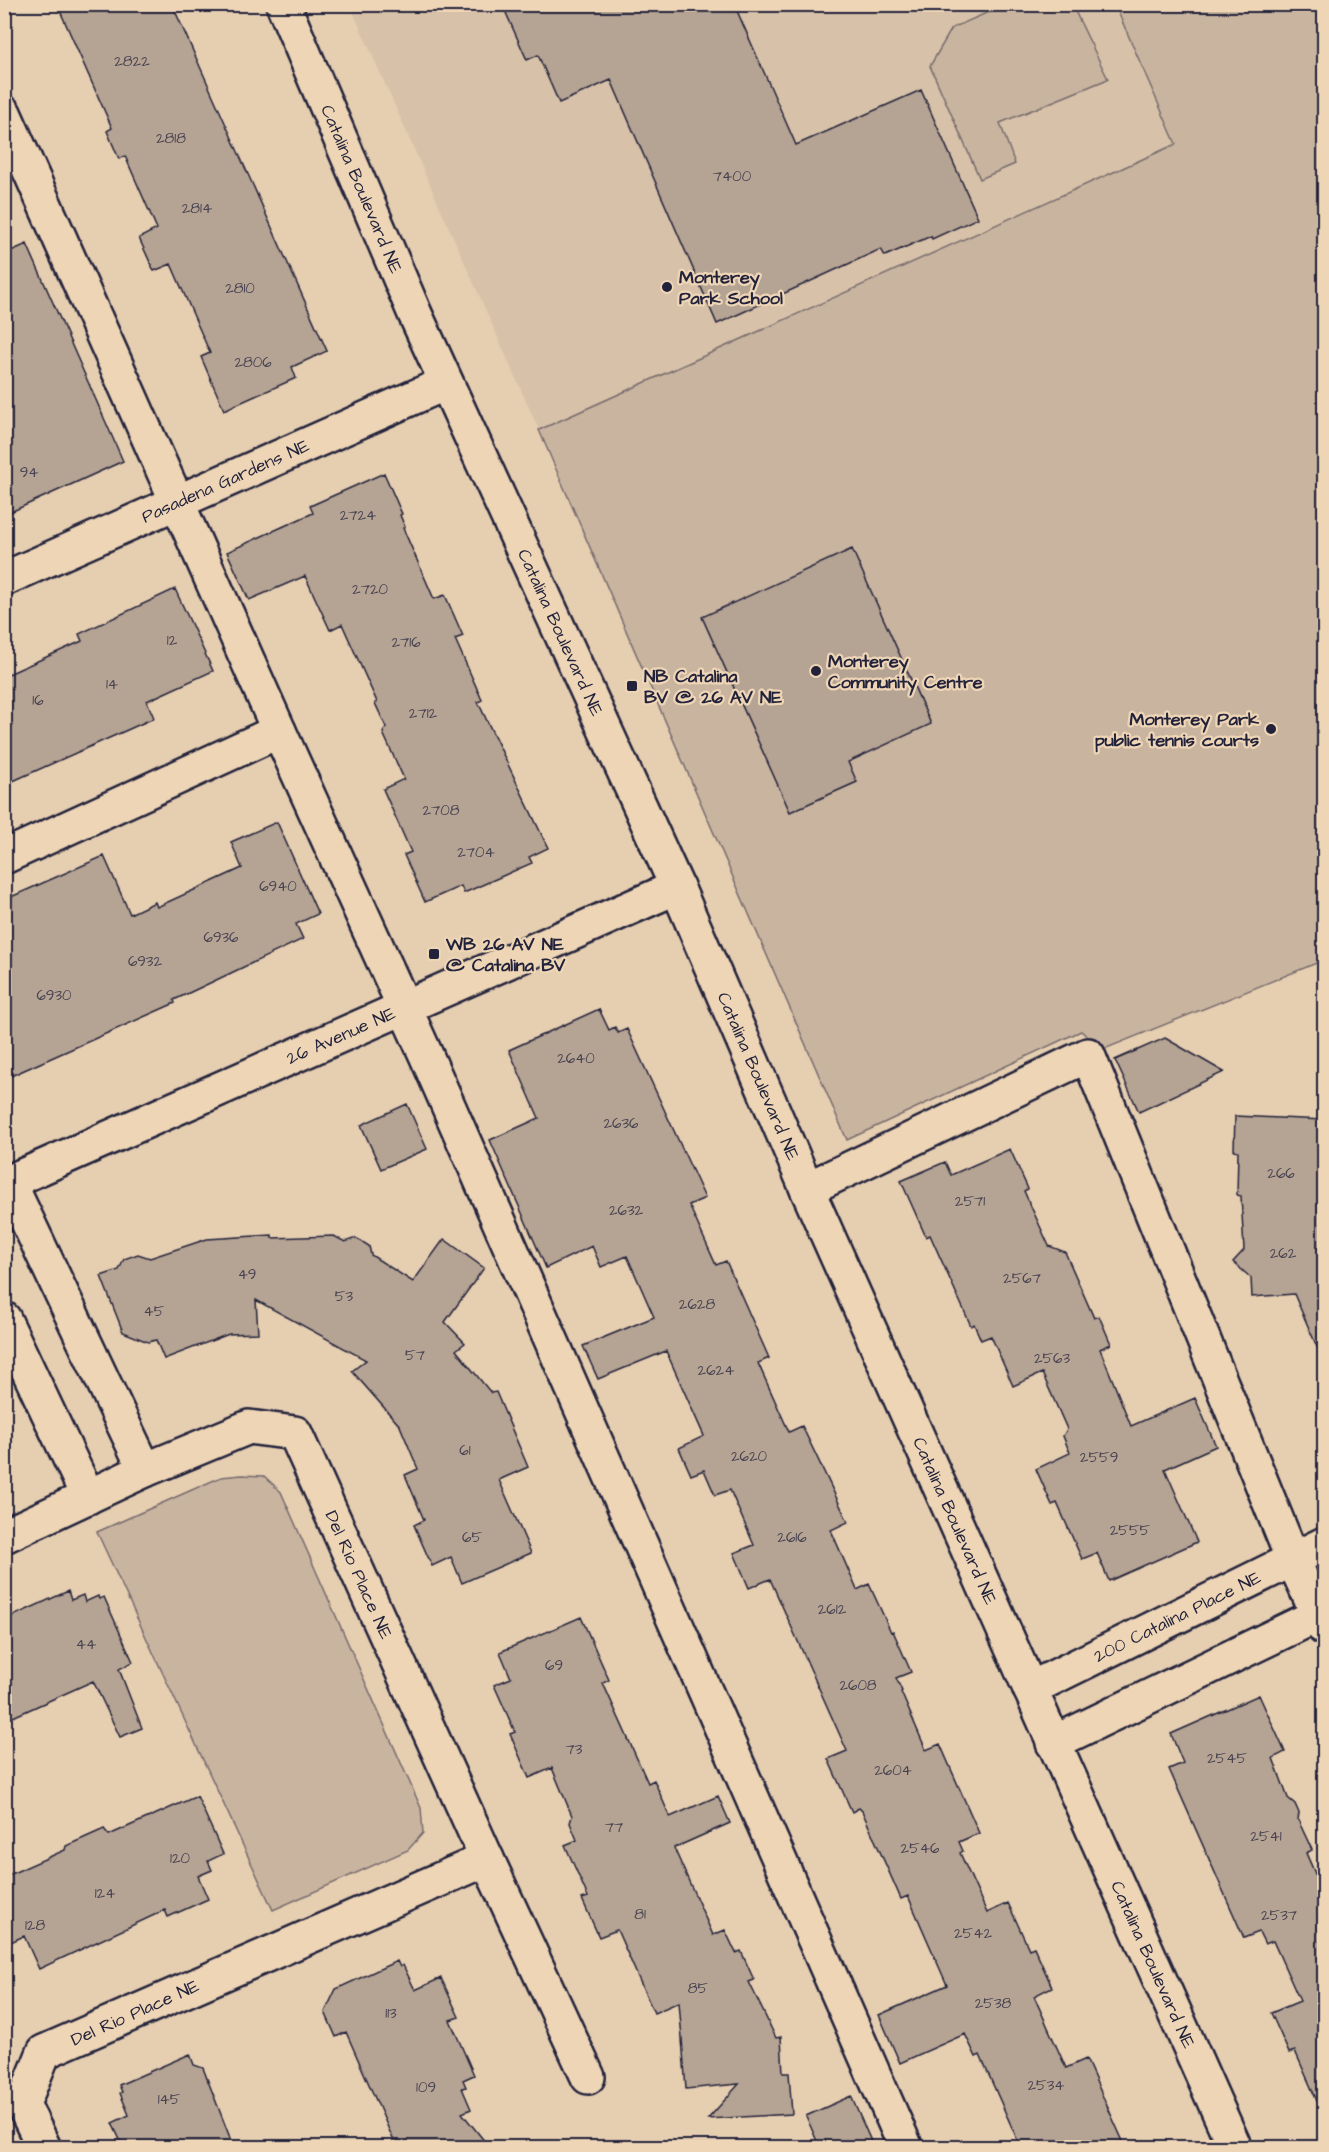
<svg xmlns="http://www.w3.org/2000/svg" width="1329" height="2152" font-family="'Architects Daughter',sans-serif">
	<style>
		.built { fill: #d7c1a8 }
		.green { fill: #c9b49f; stroke: #766b6d; stroke-width: 1.5 }
		.building { fill: #b5a393; stroke: #22223b; stroke-width: 1.5 }
		.lines { fill: none; stroke-linecap: round; stroke-linejoin: round }
		.minor-casing { stroke: #22223b; stroke-width: 38 }
		.minor { stroke: #eed5b6; stroke-width: 33 }
		.poi-dot { fill: #22223b; stroke: #eed5b6; stroke-width: 2 }
		.labels { text-anchor: middle; dominant-baseline: central; stroke-width: 4.5; stroke-linejoin: round; paint-order: stroke }
		.number-label { font-size: 15px; fill: #474251 }
		.street-label { font-size: 18px; fill: #22223b; stroke: #eed5b6 }
		.poi-label { font-size: 18px; font-weight: bold; fill: #22223b; stroke: #eed5b6; text-anchor: start }
	</style>
	<rect width="100%" height="100%" fill="#e6ceb1"/>
	<filter id="ink" filterUnits="userSpaceOnUse"><feTurbulence type="fractalNoise" baseFrequency=".0167" numOctaves="2"/><feDisplacementMap in="SourceGraphic" scale="12" xChannelSelector="R" yChannelSelector="G"/><feConvolveMatrix kernelMatrix="1 2 1 2 8 2 1 2 1" color-interpolation-filters="sRGB"/></filter>
	<g filter="url(#ink)">
		<path class="built" d="M 350,5 L 1115,5 L 1176,144 L 539,430 Z"/>
		<path class="green" d="M 1007,4 L 1072,5 L 1108,79 L 1000,123 L 1015,164 L 980,179 L 930,66 L 952,28 Z
			M 1115,5 L 1324,5 L 1324,960 L 1102,1050 L 1081,1031 L 847,1140 L 539,430 L 1176,144 Z
			M 242,1475 L 264,1476 L 281,1492 L 421,1808 L 423,1833 L 408,1850 L 273,1910 L 97,1532 L 221,1477 Z"/>
		<path class="building" d="M 57,4 L 172,4 L 327,351 L 292,367 L 296,378 L 224,410 L 201,357 L 210,353 L 171,264 L 154,271 L 139,238 L 157,229 L 125,156 L 119,159 L 107,131 L 112,128 Z
			M 502,4 L 734,4 L 796,145 L 921,90 L 978,218 L 932,239 L 931,236 L 885,256 L 881,249 L 717,324 L 611,80 L 559,103 L 538,55 L 527,60 Z
			M 27,244 L 123,461 L 4,515 L 4,254 Z
			M 384,473 L 402,514 L 400,515 L 405,527 L 403,528 L 434,599 L 445,595 L 463,636 L 455,639 L 482,700 L 478,702 L 548,848 L 529,857 L 532,863 L 464,893 L 461,886 L 425,902 L 404,855 L 411,852 L 383,789 L 404,779 L 383,733 L 386,727 L 375,703 L 377,702 L 342,624 L 330,630 L 305,576 L 249,600 L 227,552 L 313,513 L 310,506 Z
			M 852,549 L 931,724 L 848,762 L 857,782 L 790,812 L 702,617 Z
			M 175,589 L 213,671 L 147,701 L 154,718 L 4,785 L 4,676 L 82,641 L 79,634 Z
			M 277,822 L 318,914 L 296,924 L 303,939 L 174,1000 L 175,1003 L 4,1079 L 4,900 L 104,856 L 130,914 L 155,902 L 157,907 L 242,868 L 231,842 Z
			M 599,1009 L 609,1030 L 615,1027 L 618,1033 L 627,1029 L 705,1198 L 689,1205 L 716,1265 L 726,1261 L 769,1358 L 758,1363 L 789,1432 L 802,1426 L 848,1522 L 831,1530 L 857,1590 L 869,1584 L 891,1632 L 893,1631 L 911,1672 L 896,1678 L 902,1691 L 901,1692 L 926,1750 L 940,1744 L 979,1833 L 959,1842 L 963,1851 L 960,1853 L 987,1913 L 1008,1903 L 1029,1949 L 1034,1947 L 1052,1987 L 1034,1996 L 1066,2068 L 1086,2059 L 1126,2148 L 1021,2148 L 980,2055 L 976,2057 L 965,2034 L 900,2063 L 879,2015 L 947,1985 L 908,1896 L 901,1899 L 862,1811 L 859,1808 L 852,1812 L 828,1759 L 847,1751 L 770,1579 L 749,1588 L 734,1553 L 754,1545 L 730,1490 L 715,1495 L 704,1470 L 691,1475 L 679,1448 L 704,1436 L 666,1351 L 598,1379 L 583,1346 L 654,1317 L 627,1256 L 601,1267 L 592,1246 L 546,1268 L 490,1140 L 539,1118 L 509,1050 Z
			M 1165,1038 L 1224,1072 L 1139,1112 L 1115,1060 Z
			M 407,1104 L 427,1149 L 381,1169 L 361,1125 Z
			M 1235,1116 L 1324,1120 L 1324,1363 L 1294,1294 L 1252,1297 L 1251,1278 L 1233,1262 L 1244,1250 L 1241,1196 L 1237,1195 L 1238,1151 L 1234,1150 Z
			M 1010,1149 L 1028,1189 L 1024,1191 L 1049,1246 L 1065,1252 L 1094,1318 L 1099,1316 L 1111,1344 L 1100,1349 L 1131,1426 L 1195,1398 L 1216,1446 L 1165,1469 L 1197,1542 L 1109,1581 L 1097,1553 L 1082,1559 L 1057,1503 L 1052,1505 L 1036,1469 L 1070,1453 L 1063,1436 L 1067,1429 L 1042,1373 L 1013,1386 L 991,1336 L 981,1340 L 974,1324 L 971,1326 L 930,1235 L 926,1237 L 901,1181 L 945,1162 L 951,1175 Z
			M 272,1235 L 272,1238 L 334,1236 L 345,1242 L 356,1238 L 369,1246 L 371,1255 L 413,1282 L 444,1239 L 484,1268 L 445,1322 L 465,1343 L 456,1350 L 491,1393 L 496,1392 L 528,1467 L 499,1480 L 531,1553 L 462,1583 L 451,1557 L 432,1566 L 414,1525 L 424,1520 L 405,1475 L 418,1469 L 400,1426 L 352,1371 L 366,1360 L 256,1300 L 258,1333 L 229,1334 L 164,1359 L 156,1340 L 148,1342 L 123,1332 L 101,1276 L 119,1270 L 124,1259 L 138,1254 L 150,1258 L 207,1239 Z
			M 68,1591 L 71,1600 L 83,1595 L 85,1602 L 98,1596 L 99,1599 L 104,1597 L 133,1662 L 119,1669 L 142,1728 L 120,1737 L 93,1681 L 4,1721 L 4,1620 Z
			M 581,1617 L 609,1680 L 603,1683 L 648,1783 L 654,1780 L 670,1817 L 718,1796 L 730,1823 L 674,1848 L 713,1935 L 725,1930 L 736,1953 L 741,1951 L 754,1980 L 749,1982 L 776,2038 L 781,2037 L 783,2073 L 789,2073 L 792,2114 L 708,2119 L 739,2084 L 686,2089 L 679,2002 L 654,2013 L 617,1930 L 599,1937 L 582,1899 L 588,1897 L 565,1845 L 577,1840 L 570,1823 L 572,1816 L 552,1768 L 529,1778 L 510,1734 L 515,1732 L 494,1685 L 511,1678 L 500,1652 Z
			M 1259,1695 L 1285,1752 L 1273,1758 L 1288,1798 L 1295,1804 L 1299,1813 L 1298,1820 L 1312,1850 L 1306,1853 L 1324,1894 L 1324,2117 L 1295,2051 L 1289,2053 L 1271,2013 L 1300,2001 L 1273,1941 L 1265,1944 L 1259,1932 L 1244,1938 L 1169,1769 L 1183,1763 L 1171,1734 Z
			M 197,1796 L 223,1854 L 208,1861 L 212,1870 L 198,1876 L 208,1899 L 168,1917 L 165,1910 L 39,1969 L 24,1936 L 4,1945 L 4,1877 L 65,1850 L 66,1846 L 104,1829 L 109,1835 Z
			M 397,1961 L 400,1967 L 403,1965 L 415,1990 L 441,1978 L 459,2017 L 450,2020 L 474,2075 L 463,2080 L 466,2087 L 462,2088 L 471,2109 L 462,2113 L 490,2148 L 397,2148 L 346,2032 L 336,2037 L 325,2012 L 336,1989 Z
			M 190,2054 L 194,2065 L 203,2068 L 234,2148 L 124,2148 L 112,2123 L 129,2115 L 120,2093 L 122,2092 L 119,2085 Z
			M 851,2096 L 874,2148 L 820,2148 L 806,2116 Z"/>
		<g class="lines">
			<g class="minor-casing">
				<g id="minor">
					<path id="s1" d="M 283,4 L 415,314 L 677,887 L 807,1189 L 1235,2148"/>
					<path d="M 4,113 L 279,731 L 426,1055 L 906,2148"/>
					<path id="s2" d="M 4,579 L 446,383"/>
					<path d="M 4,857 L 279,731"/>
					<path d="M 9,1182 L 145,1470"/>
					<path id="s3" d="M 4,1184 L 677,887"/>
					<path d="M 807,1189 L 1088,1055 L 1293,1560 L 1324,1628"/>
					<path d="M 4,1319 L 88,1497"/>
					<path id="s4" d="M 4,1536 L 145,1470 L 249,1427 L 295,1433 L 487,1859 L 44,2052 L 23,2104 L 44,2148"/>
					<path id="s5" d="M 1030,1689 L 1324,1544"/>
					<path d="M 1053,1743 L 1324,1612"/>
					<path d="M 487,1859 L 588,2077"/>
				</g>
			</g>
			<use href="#minor" class="minor"/>
		</g>
	</g>
	<g class="poi-dot">
		<circle cx="667" cy="287" r="6"/>
		<circle cx="816" cy="671" r="6"/>
		<rect x="626" y="680" width="12" height="12" rx="3"/>
		<circle cx="1271" cy="729" r="6"/>
		<rect x="428" y="948" width="12" height="12" rx="3"/>
	</g>
	<g class="labels">
		<g class="number-label">
			<text x="132" y="61">2822</text>
			<text x="171" y="138">2818</text>
			<text x="732" y="176">7400</text>
			<text x="197" y="208">2814</text>
			<text x="240" y="288">2810</text>
			<text x="253" y="362">2806</text>
			<text x="29" y="472">94</text>
			<text x="358" y="515">2724</text>
			<text x="370" y="589">2720</text>
			<text x="172" y="640">12</text>
			<text x="406" y="642">2716</text>
			<text x="112" y="684">14</text>
			<text x="38" y="700">16</text>
			<text x="423" y="713">2712</text>
			<text x="441" y="810">2708</text>
			<text x="476" y="852">2704</text>
			<text x="278" y="886">6940</text>
			<text x="221" y="937">6936</text>
			<text x="145" y="961">6932</text>
			<text x="54" y="995">6930</text>
			<text x="576" y="1058">2640</text>
			<text x="621" y="1123">2636</text>
			<text x="1281" y="1173">266</text>
			<text x="970" y="1201">2571</text>
			<text x="626" y="1210">2632</text>
			<text x="1283" y="1253">262</text>
			<text x="247" y="1274">49</text>
			<text x="1022" y="1278">2567</text>
			<text x="344" y="1296">53</text>
			<text x="697" y="1304">2628</text>
			<text x="154" y="1311">45</text>
			<text x="415" y="1355">57</text>
			<text x="1052" y="1358">2563</text>
			<text x="716" y="1370">2624</text>
			<text x="465" y="1450">61</text>
			<text x="749" y="1456">2620</text>
			<text x="1099" y="1457">2559</text>
			<text x="1130" y="1530">2555</text>
			<text x="472" y="1537">65</text>
			<text x="792" y="1537">2616</text>
			<text x="832" y="1609">2612</text>
			<text x="86" y="1644">44</text>
			<text x="554" y="1665">69</text>
			<text x="858" y="1685">2608</text>
			<text x="574" y="1749">73</text>
			<text x="1227" y="1758">2545</text>
			<text x="893" y="1770">2604</text>
			<text x="614" y="1827">77</text>
			<text x="1266" y="1836">2541</text>
			<text x="920" y="1848">2546</text>
			<text x="180" y="1858">120</text>
			<text x="105" y="1893">124</text>
			<text x="640" y="1914">81</text>
			<text x="1279" y="1915">2537</text>
			<text x="35" y="1925">128</text>
			<text x="973" y="1933">2542</text>
			<text x="698" y="1988">85</text>
			<text x="993" y="2003">2538</text>
			<text x="391" y="2013">113</text>
			<text x="1046" y="2085">2534</text>
			<text x="426" y="2087">109</text>
			<text x="169" y="2099">145</text>
		</g>
		<g class="street-label">
			<text stroke="none"><textPath href="#s1" startOffset="201">Catalina Boulevard NE</textPath></text>
			<text stroke="none"><textPath href="#s2" startOffset="242">Pasadena Gardens NE</textPath></text>
			<text stroke="none"><textPath href="#s1" startOffset="687">Catalina Boulevard NE</textPath></text>
			<text stroke="none"><textPath href="#s3" startOffset="368">26 Avenue NE</textPath></text>
			<text stroke="none"><textPath href="#s1" startOffset="1173">Catalina Boulevard NE</textPath></text>
			<text stroke="none"><textPath href="#s1" startOffset="1659">Catalina Boulevard NE</textPath></text>
			<text stroke="none"><textPath href="#s4" startOffset="470">Del Rio Place NE</textPath></text>
			<text stroke="none"><textPath href="#s5" startOffset="164">200 Catalina Place NE</textPath></text>
			<text stroke="none"><textPath href="#s1" startOffset="2145">Catalina Boulevard NE</textPath></text>
			<text transform="translate(135 2013) rotate(-24)">Del Rio Place NE</text>
		</g>
		<g class="poi-label">
			<text x="679" y="277">Monterey<tspan x="679" dy="21">Park School</tspan></text>
			<text x="828" y="661">Monterey<tspan x="828" dy="21">Community Centre</tspan></text>
			<text x="644" y="676">NB Catalina<tspan x="644" dy="21">BV @ 26 AV NE</tspan></text>
			<text x="1259" y="719" text-anchor="end">Monterey Park<tspan x="1259" dy="21">public tennis courts</tspan></text>
			<text x="446" y="944">WB 26 AV NE<tspan x="446" dy="21">@ Catalina BV</tspan></text>
		</g>
	</g>
	<rect width="1329" height="2152" fill="none" stroke="#eed5b6" stroke-width="24"/>
	<rect x="12" y="12" width="1305" height="2128" fill="none" stroke="#22223b" stroke-width="2" filter="url(#ink)"/>
</svg>
